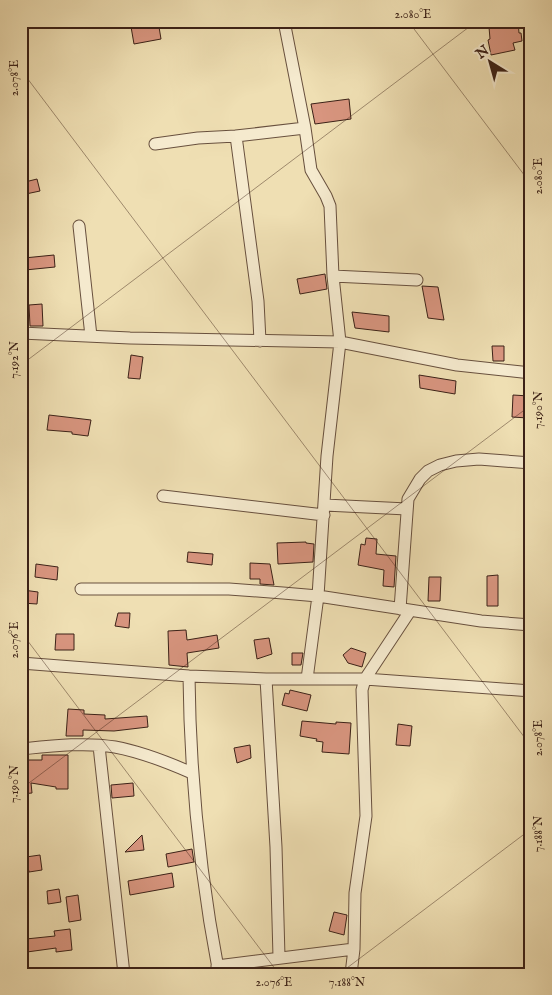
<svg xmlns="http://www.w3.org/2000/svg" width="552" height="995" font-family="'IM FELL English',serif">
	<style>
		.building { fill: #d8957f; stroke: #3b2117 }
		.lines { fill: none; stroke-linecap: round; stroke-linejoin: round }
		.street-casing { stroke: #68503e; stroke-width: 13 }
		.street { stroke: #f5eace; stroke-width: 11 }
		.ticks { fill: none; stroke: #3b2117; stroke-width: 1; stroke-opacity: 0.45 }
		.neatline { fill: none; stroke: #3b2117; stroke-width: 2 }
		.ticks-label { font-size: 12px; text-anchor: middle; fill: #3b2117 }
	</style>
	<rect width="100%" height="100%" fill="#efdfb3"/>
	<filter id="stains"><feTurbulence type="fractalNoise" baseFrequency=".004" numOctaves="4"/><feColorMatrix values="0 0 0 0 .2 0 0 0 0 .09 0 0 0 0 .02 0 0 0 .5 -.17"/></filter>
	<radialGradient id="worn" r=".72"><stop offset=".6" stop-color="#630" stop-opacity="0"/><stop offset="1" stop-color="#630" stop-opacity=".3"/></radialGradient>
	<path class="building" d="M 130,21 L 158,21 L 161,39 L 134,44 Z
		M 492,21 L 518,21 L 519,33 L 521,33 L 522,41 L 513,43 L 515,50 L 491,55 L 488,40 L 490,39 L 489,27 L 492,27 Z
		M 349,99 L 351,119 L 315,124 L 311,104 Z
		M 37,179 L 40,191 L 21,195 L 21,183 Z
		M 54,255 L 55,267 L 25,270 L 24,258 Z
		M 325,274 L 327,289 L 300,294 L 297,279 Z
		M 422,286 L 438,287 L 444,320 L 428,318 Z
		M 42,304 L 43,326 L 30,326 L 29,305 Z
		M 352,312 L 389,316 L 389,332 L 355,328 Z
		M 492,346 L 504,346 L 504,361 L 493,361 Z
		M 131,355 L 143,357 L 140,379 L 128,378 Z
		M 419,375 L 456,381 L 455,394 L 420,388 Z
		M 513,395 L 529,396 L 528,418 L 512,417 Z
		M 49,415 L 91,420 L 88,436 L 72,434 L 72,432 L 47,430 Z
		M 366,538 L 377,539 L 376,554 L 396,556 L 394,587 L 383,586 L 384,570 L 358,565 L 361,544 L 365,545 Z
		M 306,542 L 306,543 L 314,544 L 313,562 L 278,564 L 277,543 Z
		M 188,552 L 213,554 L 212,565 L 187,562 Z
		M 250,563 L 270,564 L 274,585 L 260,584 L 260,579 L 250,579 Z
		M 36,564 L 58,567 L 57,580 L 35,577 Z
		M 498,575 L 498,606 L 487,606 L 487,576 Z
		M 429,577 L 441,577 L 440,601 L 428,601 Z
		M 23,590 L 38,592 L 37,604 L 22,603 Z
		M 118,613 L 130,613 L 129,628 L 115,626 Z
		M 186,630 L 187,640 L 217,635 L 219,648 L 187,653 L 188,667 L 169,665 L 168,631 Z
		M 56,634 L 74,634 L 74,650 L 55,650 Z
		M 269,638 L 272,654 L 257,659 L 254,640 Z
		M 351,648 L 366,653 L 362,667 L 348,663 L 343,655 Z
		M 292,653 L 303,653 L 301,665 L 292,665 Z
		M 290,690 L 311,695 L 307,711 L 282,705 L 285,693 L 289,694 Z
		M 68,709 L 84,710 L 84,714 L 105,715 L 105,719 L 147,716 L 148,727 L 114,731 L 83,730 L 83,736 L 66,736 Z
		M 302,721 L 336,724 L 336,722 L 351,723 L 349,754 L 322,752 L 323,742 L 316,741 L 317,739 L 300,736 Z
		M 398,724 L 412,726 L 410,746 L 396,745 Z
		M 250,745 L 251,758 L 237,763 L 234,748 Z
		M 42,755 L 68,755 L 68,789 L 56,789 L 56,787 L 31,783 L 32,793 L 21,794 L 21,760 L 42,760 Z
		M 133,783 L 134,796 L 112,798 L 111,785 Z
		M 142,835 L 144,850 L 125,852 Z
		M 192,849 L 194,862 L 168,867 L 166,854 Z
		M 40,855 L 42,870 L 29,872 L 26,857 Z
		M 172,873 L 174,887 L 130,895 L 128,881 Z
		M 59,889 L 61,902 L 48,904 L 47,891 Z
		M 78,895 L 81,920 L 69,922 L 66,897 Z
		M 334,912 L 347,915 L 344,935 L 329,931 Z
		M 70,929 L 72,950 L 56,952 L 56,948 L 27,952 L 26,939 L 55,936 L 54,931 Z"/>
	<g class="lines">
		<g class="street-casing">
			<path id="street" d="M 284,21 L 305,128 L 311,170 L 326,196 L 330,206 L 333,276 L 340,342 L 327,456 L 318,596 L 307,679
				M 236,136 L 258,301 L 260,341
				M 155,144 L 198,138 L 236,136 L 305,128
				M 79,226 L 91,336
				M 333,276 L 417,280
				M 21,333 L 130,338 L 340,342 L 457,365 L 531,373
				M 163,496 L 324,515
				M 325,505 L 407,509
				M 81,589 L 229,589 L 283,593 L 318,596 L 481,621 L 531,625
				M 400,609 L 408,499 L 420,479 L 428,471 L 440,465 L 456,461 L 479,459 L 531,463
				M 21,663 L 189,676 L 266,679 L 365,679 L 531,691
				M 189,676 C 190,776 200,875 219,974
				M 266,679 L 276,847 L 279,957
				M 99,746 L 124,974
				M 21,749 C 51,746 85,742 115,747 C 142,752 167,762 192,773
				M 217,966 L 354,949
				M 351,974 L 354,949 L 355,893 L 366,816 L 362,690 L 365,679 L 410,611"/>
		</g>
		<use href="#street" class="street"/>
	</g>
	<path class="ticks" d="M 408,21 L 531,184M 21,70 L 531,746M 21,365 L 477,21M 21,632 L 279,974M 21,789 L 531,405M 339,974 L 531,829"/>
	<rect width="552" height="995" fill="none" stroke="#efdfb3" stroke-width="55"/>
	<g transform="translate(490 62) rotate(323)" stroke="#f5eace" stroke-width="4" paint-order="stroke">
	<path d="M0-4L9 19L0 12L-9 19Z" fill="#3b2117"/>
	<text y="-8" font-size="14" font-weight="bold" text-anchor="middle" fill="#3b2117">N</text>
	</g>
	<rect x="28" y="28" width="496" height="940" class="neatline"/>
	<g class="ticks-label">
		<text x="413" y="18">2.080°E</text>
		<text transform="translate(14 78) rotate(-90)" y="4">2.078°E</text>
		<text transform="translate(538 176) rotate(-90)" y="4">2.080°E</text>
		<text transform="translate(14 360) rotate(-90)" y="4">7.192°N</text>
		<text transform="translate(538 410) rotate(-90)" y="4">7.190°N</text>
		<text transform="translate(14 640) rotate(-90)" y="4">2.076°E</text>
		<text transform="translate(538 738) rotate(-90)" y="4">2.078°E</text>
		<text transform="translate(14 784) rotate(-90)" y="4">7.190°N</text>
		<text transform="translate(538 834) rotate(-90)" y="4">7.188°N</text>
		<text x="274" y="986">2.076°E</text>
		<text x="347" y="986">7.188°N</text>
	</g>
	<rect width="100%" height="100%" filter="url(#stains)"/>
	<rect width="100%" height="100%" fill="url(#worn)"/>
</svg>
